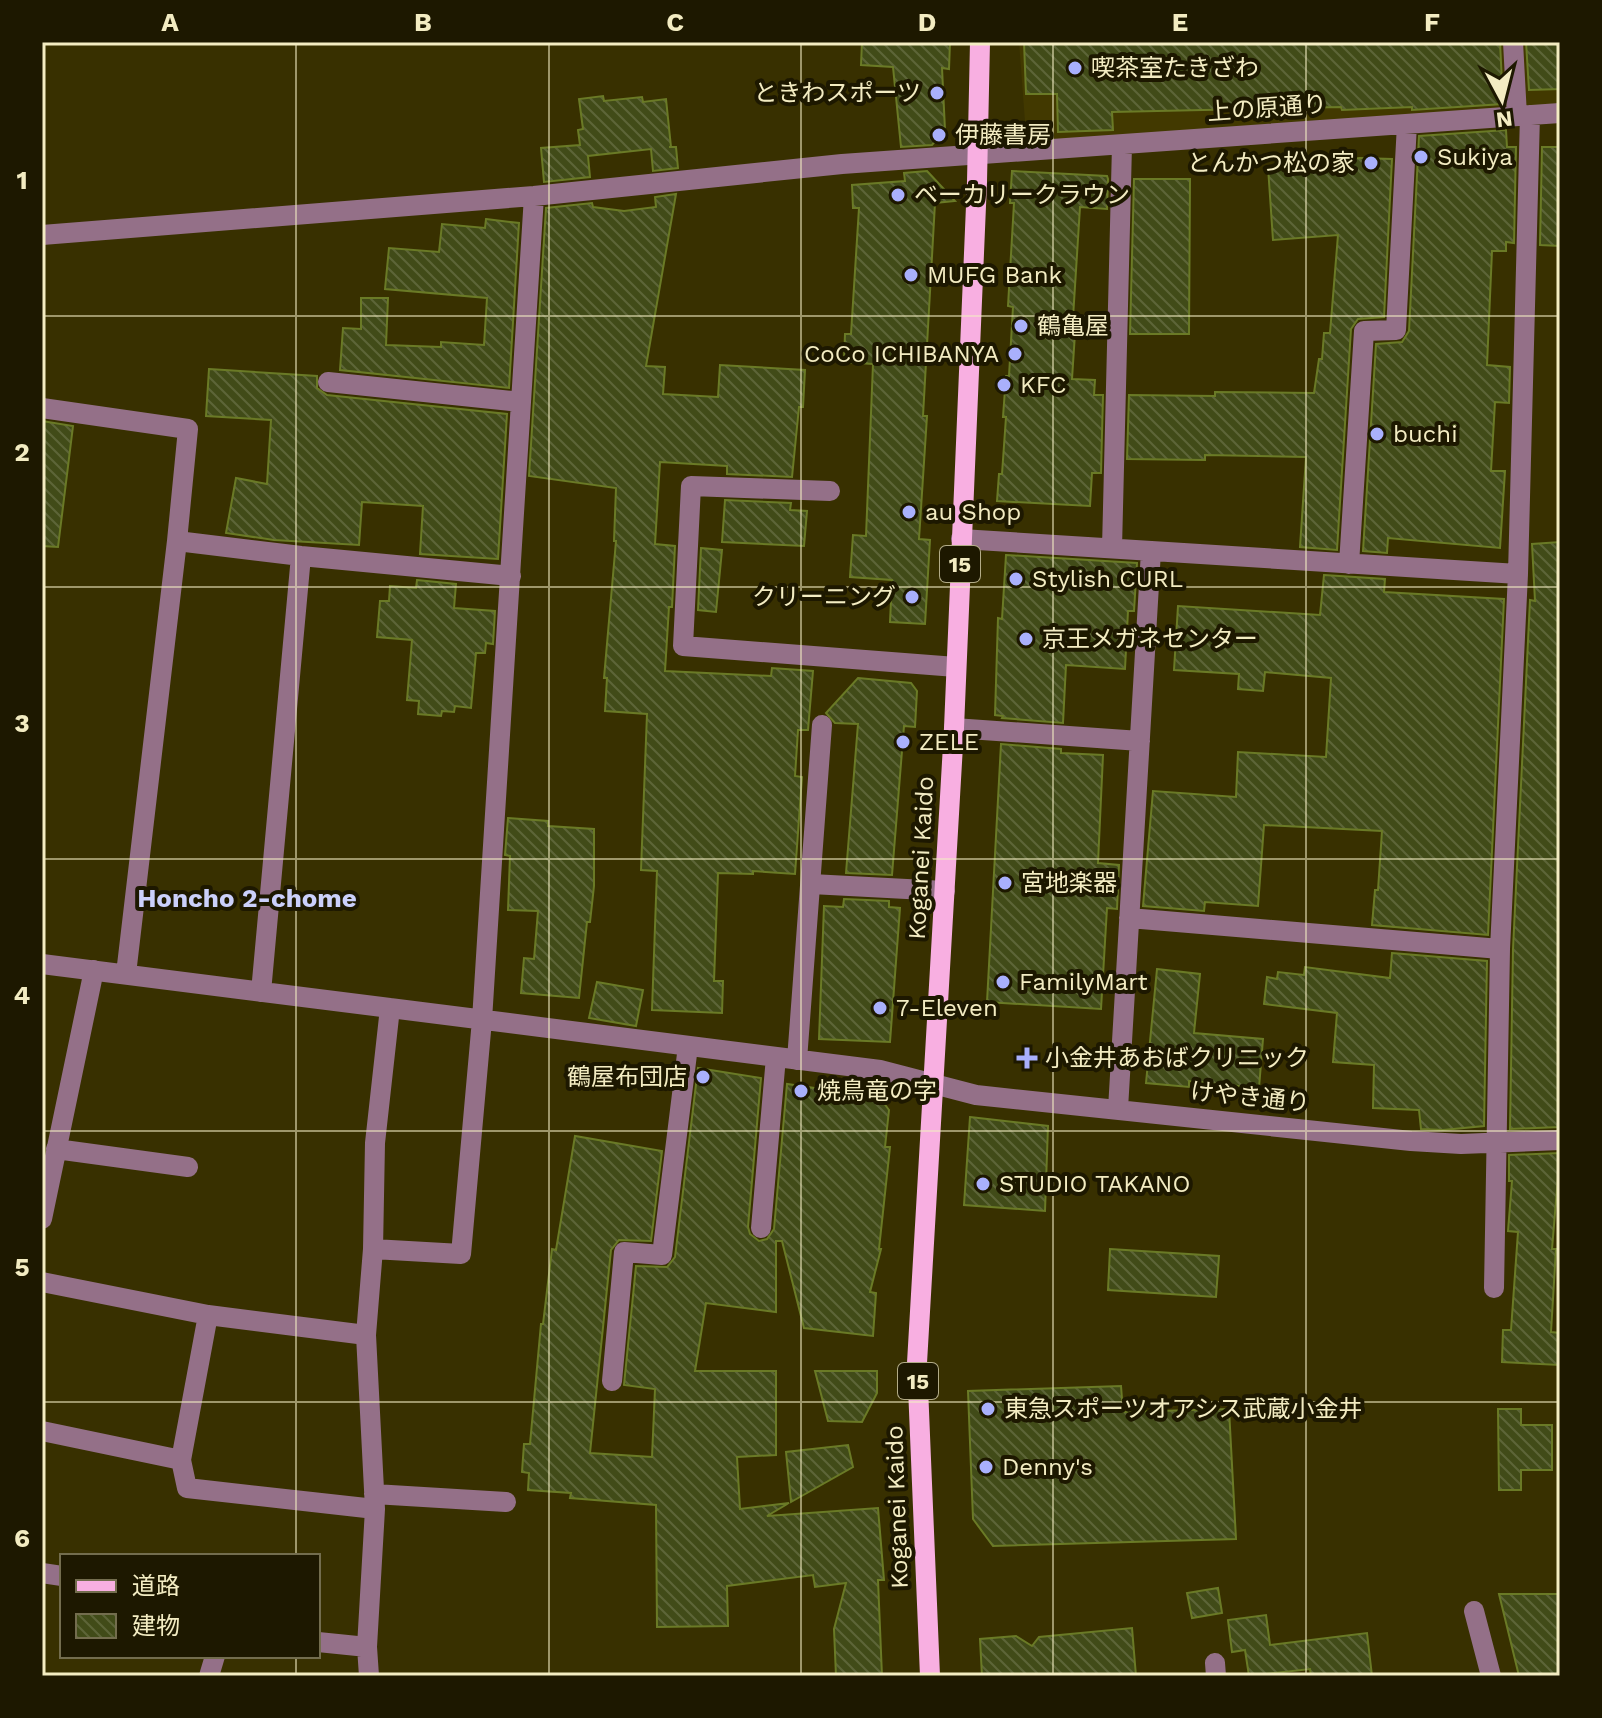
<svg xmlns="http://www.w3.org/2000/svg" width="1602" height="1718" font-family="'Work Sans','Noto Sans JP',sans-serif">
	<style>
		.built { fill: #423900 }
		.building { fill: url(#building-back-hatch); stroke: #6a7a26; stroke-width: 2 }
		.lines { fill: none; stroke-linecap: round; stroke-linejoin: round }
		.minor { stroke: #947088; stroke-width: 20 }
		.major { stroke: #f8afe1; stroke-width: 20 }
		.grid { fill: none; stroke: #f3ecc2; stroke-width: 2; stroke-opacity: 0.55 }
		.poi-dot { fill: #a9b0fc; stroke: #1d1800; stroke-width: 3 }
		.labels { text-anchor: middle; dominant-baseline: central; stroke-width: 8; stroke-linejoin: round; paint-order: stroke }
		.shield { fill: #1d1800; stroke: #b3ac88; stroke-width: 2 }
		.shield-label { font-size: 22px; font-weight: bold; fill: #f3ecc2 }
		.poi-label { font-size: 24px; fill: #f3ecc2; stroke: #1d1800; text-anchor: start }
		.street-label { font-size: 24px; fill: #f3ecc2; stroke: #1d1800 }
		.neighbourhood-label { font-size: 26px; font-weight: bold; fill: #cbd0fb; stroke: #1d1800 }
		.neatline { fill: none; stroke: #f3ecc2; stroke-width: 3 }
		.grid-label { font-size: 26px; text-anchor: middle; font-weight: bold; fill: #f3ecc2 }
	</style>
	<defs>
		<pattern id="building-back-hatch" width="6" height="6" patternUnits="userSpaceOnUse" patternTransform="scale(2)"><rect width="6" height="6" fill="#414b18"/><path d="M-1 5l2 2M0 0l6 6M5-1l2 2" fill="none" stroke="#5d6538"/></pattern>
	</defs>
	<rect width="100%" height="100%" fill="#383000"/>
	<path class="built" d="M 1019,42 L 1560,42 L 1560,107 L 1027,148 Z"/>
	<path class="building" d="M 862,42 L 950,42 L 949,69 L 942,68 L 945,130 L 932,145 L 901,147 L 893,67 L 861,65 Z
		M 1024,42 L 1500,42 L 1503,104 L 1412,110 L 1412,107 L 1342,110 L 1341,107 L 1112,112 L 1113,130 L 1058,132 L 1057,94 L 1026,94 Z
		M 1526,42 L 1560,42 L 1560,89 L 1529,90 Z
		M 603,96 L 604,101 L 642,97 L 643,102 L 666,99 L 671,147 L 669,147 L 676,147 L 678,168 L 653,171 L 651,149 L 588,156 L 590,177 L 544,182 L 541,148 L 580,145 L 578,130 L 583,129 L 579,99 Z
		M 1506,130 L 1507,147 L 1516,147 L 1514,243 L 1506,242 L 1506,251 L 1492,251 L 1487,365 L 1510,367 L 1509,403 L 1495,402 L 1491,471 L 1505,471 L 1500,548 L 1388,538 L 1387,553 L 1363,551 L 1376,344 L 1402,342 L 1409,331 L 1419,136 Z
		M 1542,147 L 1560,147 L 1560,246 L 1540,245 Z
		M 1360,158 L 1392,159 L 1384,317 L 1358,319 L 1351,329 L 1337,550 L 1300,547 L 1306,457 L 1205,455 L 1205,460 L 1127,459 L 1129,395 L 1215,396 L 1215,392 L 1314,393 L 1319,359 L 1322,359 L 1324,333 L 1330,333 L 1338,235 L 1273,240 L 1268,167 Z
		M 927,171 L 955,201 L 935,203 L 923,416 L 927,416 L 919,539 L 930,540 L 925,624 L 890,622 L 892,580 L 850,577 L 853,535 L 866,536 L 873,364 L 844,362 L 845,334 L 851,334 L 859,208 L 853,208 L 852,185 L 905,181 L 904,173 Z
		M 1012,171 L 1107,176 L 1108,179 L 1107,209 L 1080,207 L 1073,318 L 1076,318 L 1072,379 L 1095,380 L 1094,395 L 1103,395 L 1101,473 L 1092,473 L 1090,506 L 997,501 L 999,474 L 1002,474 L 1006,417 L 1003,417 L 1006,376 L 1009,376 L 1013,307 L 1008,306 L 1014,203 L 1010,203 Z
		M 1134,179 L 1190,179 L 1189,334 L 1130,334 Z
		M 676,194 L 646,366 L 665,367 L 663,394 L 718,397 L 720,365 L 805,370 L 803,407 L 799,407 L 792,477 L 727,474 L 727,466 L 660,462 L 655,544 L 675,546 L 672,607 L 669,607 L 665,671 L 771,676 L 772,668 L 813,671 L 808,730 L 798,730 L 795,776 L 802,777 L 795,874 L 753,871 L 753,874 L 718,873 L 714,981 L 723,981 L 722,1013 L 652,1010 L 657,871 L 641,870 L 647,714 L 605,711 L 607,678 L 604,678 L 616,541 L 614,541 L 616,488 L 529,476 L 546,208 L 592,203 L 593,207 L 624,211 L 656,207 L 655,197 Z
		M 486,219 L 519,223 L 509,388 L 340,370 L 343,328 L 361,329 L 361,298 L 388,298 L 386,345 L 441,347 L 441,342 L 484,345 L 487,298 L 385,289 L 389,248 L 439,252 L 442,224 L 485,228 Z
		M 209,369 L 317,376 L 317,388 L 327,395 L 507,414 L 498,559 L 420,554 L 423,506 L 362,502 L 359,545 L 274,540 L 226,533 L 236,478 L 267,484 L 271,420 L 206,416 Z
		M 42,421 L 73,426 L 58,547 L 42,546 Z
		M 725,500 L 791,503 L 790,510 L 807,511 L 804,546 L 722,542 Z
		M 1560,542 L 1560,1127 L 1510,1129 L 1513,949 L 1530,600 L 1535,601 L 1532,544 Z
		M 701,548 L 722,550 L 716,612 L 698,610 Z
		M 1006,555 L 1137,563 L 1134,611 L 1128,611 L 1125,669 L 1066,665 L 1063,723 L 1002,718 L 1003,716 L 995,715 L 998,618 L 1002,619 Z
		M 1324,575 L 1385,579 L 1384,592 L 1504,599 L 1488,935 L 1372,925 L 1375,890 L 1378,890 L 1382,831 L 1264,825 L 1258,906 L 1205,902 L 1204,911 L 1143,906 L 1153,791 L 1236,797 L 1238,752 L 1326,757 L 1331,678 L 1265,672 L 1263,691 L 1238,689 L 1239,674 L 1174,670 L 1178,606 L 1320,615 Z
		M 417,580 L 456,584 L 454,608 L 495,611 L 493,644 L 486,643 L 485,653 L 476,653 L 471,708 L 455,706 L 454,712 L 442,711 L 441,716 L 418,714 L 419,701 L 407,700 L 412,640 L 377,637 L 380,601 L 389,601 L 390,586 L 416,588 Z
		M 858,678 L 911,683 L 917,691 L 915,727 L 904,726 L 892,875 L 846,873 L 858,724 L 835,723 L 826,713 Z
		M 1001,744 L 1061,749 L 1061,753 L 1103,755 L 1098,863 L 1119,865 L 1117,909 L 1107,908 L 1101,1009 L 987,1002 Z
		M 508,818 L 548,821 L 548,826 L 594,829 L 594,886 L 590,922 L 587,922 L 579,998 L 521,993 L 524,958 L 534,959 L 538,911 L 508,910 L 510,856 L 505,855 Z
		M 844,899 L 889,901 L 889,907 L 900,908 L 890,1042 L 819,1039 L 824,906 L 843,907 Z
		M 1392,953 L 1487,961 L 1484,1126 L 1443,1130 L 1421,1129 L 1419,1110 L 1373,1108 L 1374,1065 L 1333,1062 L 1337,1013 L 1264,1004 L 1267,977 L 1277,979 L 1278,972 L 1304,975 L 1305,967 L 1390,978 Z
		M 1157,969 L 1200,974 L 1194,1033 L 1263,1039 L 1259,1088 L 1189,1081 L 1189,1087 L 1146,1083 Z
		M 597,982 L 643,990 L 636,1026 L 589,1018 Z
		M 698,1068 L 761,1078 L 748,1227 L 750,1234 L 759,1241 L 767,1239 L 774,1229 L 787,1084 L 862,1095 L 863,1081 L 868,1082 L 889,1110 L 885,1147 L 890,1147 L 879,1249 L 881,1249 L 870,1292 L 876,1293 L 873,1336 L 804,1328 L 782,1241 L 776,1241 L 776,1312 L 706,1303 L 695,1371 L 776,1371 L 776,1455 L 737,1457 L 740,1509 L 789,1503 L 767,1516 L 878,1508 L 884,1580 L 878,1580 L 882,1676 L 836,1676 L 834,1629 L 846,1583 L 815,1587 L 813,1575 L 727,1586 L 728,1626 L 657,1627 L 656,1505 L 582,1499 L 570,1498 L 571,1493 L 528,1490 L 529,1473 L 522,1472 L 524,1444 L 530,1444 L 541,1324 L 543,1324 L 552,1249 L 556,1250 L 575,1136 L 662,1151 L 651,1241 L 619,1240 L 611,1250 L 590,1453 L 652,1457 L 655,1389 L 624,1385 L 636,1266 L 667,1267 L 675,1257 Z
		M 970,1117 L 1048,1126 L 1045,1211 L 964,1205 Z
		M 1560,1153 L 1552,1249 L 1556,1249 L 1551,1332 L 1560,1333 L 1560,1365 L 1502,1362 L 1503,1330 L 1511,1330 L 1518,1232 L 1508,1231 L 1512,1181 L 1509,1181 L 1509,1155 Z
		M 1110,1249 L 1219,1256 L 1216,1297 L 1108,1290 Z
		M 815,1371 L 877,1371 L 877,1393 L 862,1422 L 828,1421 Z
		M 1121,1386 L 1123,1412 L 1229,1409 L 1236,1539 L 993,1546 L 973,1519 L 968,1391 Z
		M 1498,1409 L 1521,1409 L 1521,1425 L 1552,1425 L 1552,1470 L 1521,1470 L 1521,1490 L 1499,1490 Z
		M 848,1445 L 853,1467 L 791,1502 L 786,1452 Z
		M 1218,1588 L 1222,1613 L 1192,1618 L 1187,1593 Z
		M 1499,1594 L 1560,1594 L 1560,1676 L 1519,1676 Z
		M 1266,1615 L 1270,1645 L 1367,1633 L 1372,1676 L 1311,1676 L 1310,1669 L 1249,1676 L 1245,1650 L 1232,1652 L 1228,1620 Z
		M 1132,1628 L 1136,1676 L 982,1676 L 980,1639 L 1016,1636 L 1032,1646 L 1039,1637 Z"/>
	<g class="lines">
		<path class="minor" d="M 1513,42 L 1517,116
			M 42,235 L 534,196 L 842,164 L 1560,113
			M 328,382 L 521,402
			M 42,408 L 188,429 L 177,541
			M 830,491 L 691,486 L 683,646 L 956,667
			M 961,539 L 1518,574
			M 1112,548 L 1122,145
			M 1349,564 L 1364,331 L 1396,330 L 1407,124
			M 954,728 L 1140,741
			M 811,884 L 945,891
			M 1129,918 L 1500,949
			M 42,964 L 880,1070 L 976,1095 L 1411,1141 L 1461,1144 L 1560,1140
			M 126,974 L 177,541 L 301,556 L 511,576
			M 261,992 L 301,556
			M 797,1060 L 822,725
			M 1118,1109 L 1151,551
			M 56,1149 L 188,1167
			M 42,1219 L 94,970
			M 761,1228 L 776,1057
			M 373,1249 L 461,1254 L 482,1020 L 534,196
			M 42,1282 L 208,1315 L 366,1335
			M 1494,1288 L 1500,949 L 1518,574 L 1530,115
			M 208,1315 L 181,1460 L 187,1488 L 375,1509
			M 612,1381 L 624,1252 L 662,1255 L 688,1046
			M 42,1431 L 181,1460
			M 374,1494 L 506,1502
			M 42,1573 L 62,1576
			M 1474,1611 L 1491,1676
			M 318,1642 L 367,1647
			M 1215,1663 L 1216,1676
			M 209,1676 L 215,1656
			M 369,1676 L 367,1647 L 375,1509 L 366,1335 L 373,1249 L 375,1143 L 390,1008"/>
		<path class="major" d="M 930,1676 L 917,1363 L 954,728 L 977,182 L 980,42"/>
	</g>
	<path class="grid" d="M 296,42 L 296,1556M 549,42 L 549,1676M 801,42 L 801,1676M 1053,42 L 1053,1676M 1306,42 L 1306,1676M 42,316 L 1560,316M 42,587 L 1560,587M 42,859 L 1560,859M 42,1131 L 1560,1131M 42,1402 L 1560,1402M 296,1656 L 296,1676"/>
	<g class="poi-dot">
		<circle cx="1075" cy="68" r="8"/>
		<circle cx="937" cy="93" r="8"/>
		<circle cx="939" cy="135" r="8"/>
		<circle cx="1421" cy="157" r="8"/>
		<circle cx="1371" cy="163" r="8"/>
		<circle cx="898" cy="195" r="8"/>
		<circle cx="911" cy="275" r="8"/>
		<circle cx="1021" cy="326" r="8"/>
		<circle cx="1015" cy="354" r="8"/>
		<circle cx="1004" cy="385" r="8"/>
		<circle cx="1377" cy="434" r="8"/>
		<circle cx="909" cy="512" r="8"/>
		<circle cx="1016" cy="579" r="8"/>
		<circle cx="912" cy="597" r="8"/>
		<circle cx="1026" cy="639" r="8"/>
		<circle cx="903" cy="742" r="8"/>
		<circle cx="1005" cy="883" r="8"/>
		<circle cx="1003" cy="982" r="8"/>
		<circle cx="880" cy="1008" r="8"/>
		<path d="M1023 1046h8v8h8v8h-8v8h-8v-8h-8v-8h8z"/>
		<circle cx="703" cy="1077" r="8"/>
		<circle cx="801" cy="1091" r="8"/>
		<circle cx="983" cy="1184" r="8"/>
		<circle cx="988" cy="1409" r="8"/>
		<circle cx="986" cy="1467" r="8"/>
	</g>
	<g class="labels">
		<g class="shield">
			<rect x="940" y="546" width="40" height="36" rx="6"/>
			<rect x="898" y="1363" width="40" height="36" rx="6"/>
		</g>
		<g class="shield-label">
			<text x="960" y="564">15</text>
			<text x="918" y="1381">15</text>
		</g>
		<g class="poi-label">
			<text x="1091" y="68">喫茶室たきざわ</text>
			<text x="921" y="93" text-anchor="end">ときわスポーツ</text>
			<text x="955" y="135">伊藤書房</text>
			<text x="1437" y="157">Sukiya</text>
			<text x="1355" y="163" text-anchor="end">とんかつ松の家</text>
			<text x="914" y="195">ベーカリークラウン</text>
			<text x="927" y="275">MUFG Bank</text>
			<text x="1037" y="326">鶴亀屋</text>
			<text x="999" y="354" text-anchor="end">CoCo ICHIBANYA</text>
			<text x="1020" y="385">KFC</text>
			<text x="1393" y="434">buchi</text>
			<text x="925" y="512">au Shop</text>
			<text x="1032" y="579">Stylish CURL</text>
			<text x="896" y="597" text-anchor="end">クリーニング</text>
			<text x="1042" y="639">京王メガネセンター</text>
			<text x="919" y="742">ZELE</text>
			<text x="1021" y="883">宮地楽器</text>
			<text x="1019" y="982">FamilyMart</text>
			<text x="896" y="1008">7-Eleven</text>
			<text x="1045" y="1058">小金井あおばクリニック</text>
			<text x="687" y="1077" text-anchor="end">鶴屋布団店</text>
			<text x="817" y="1091">焼鳥竜の字</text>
			<text x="999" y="1184">STUDIO TAKANO</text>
			<text x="1004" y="1409">東急スポーツオアシス武蔵小金井</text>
			<text x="1002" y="1467">Denny's</text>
		</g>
		<g class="street-label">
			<text transform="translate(1267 108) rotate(-4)">上の原通り</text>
			<text transform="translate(921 858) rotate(-87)">Koganei Kaido</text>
			<text transform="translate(1250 1097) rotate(6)">けやき通り</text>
			<text transform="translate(897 1507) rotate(-92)">Koganei Kaido</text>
		</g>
		<g class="neighbourhood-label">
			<text x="247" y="898">Honcho 2-chome</text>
		</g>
	</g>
	<rect width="1602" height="1718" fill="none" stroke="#1d1800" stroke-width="88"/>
	<rect x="60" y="1554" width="260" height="104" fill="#1d1800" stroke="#736d4e" stroke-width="2"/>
	<rect x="76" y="1580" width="40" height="12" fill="#f8afe1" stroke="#736d4e" stroke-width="2"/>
	<text x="132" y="1594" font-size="24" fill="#f3ecc2">道路</text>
	<rect x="76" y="1614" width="40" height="24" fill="url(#building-back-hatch)" stroke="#736d4e" stroke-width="2"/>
	<text x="132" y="1634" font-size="24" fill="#f3ecc2">建物</text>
	<g transform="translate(1502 100) rotate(173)" stroke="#1d1800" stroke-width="6" paint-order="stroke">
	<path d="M0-6L14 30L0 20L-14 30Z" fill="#f3ecc2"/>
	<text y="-12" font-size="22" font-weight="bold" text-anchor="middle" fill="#f3ecc2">N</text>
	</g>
	<rect x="44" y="44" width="1514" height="1630" class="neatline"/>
	<g class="grid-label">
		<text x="170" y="31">A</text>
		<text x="423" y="31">B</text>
		<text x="675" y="31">C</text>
		<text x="927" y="31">D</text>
		<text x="1180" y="31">E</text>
		<text x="1432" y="31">F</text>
		<text x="22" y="189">1</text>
		<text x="22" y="461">2</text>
		<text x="22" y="732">3</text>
		<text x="22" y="1004">4</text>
		<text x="22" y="1276">5</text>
		<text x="22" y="1547">6</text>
	</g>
</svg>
